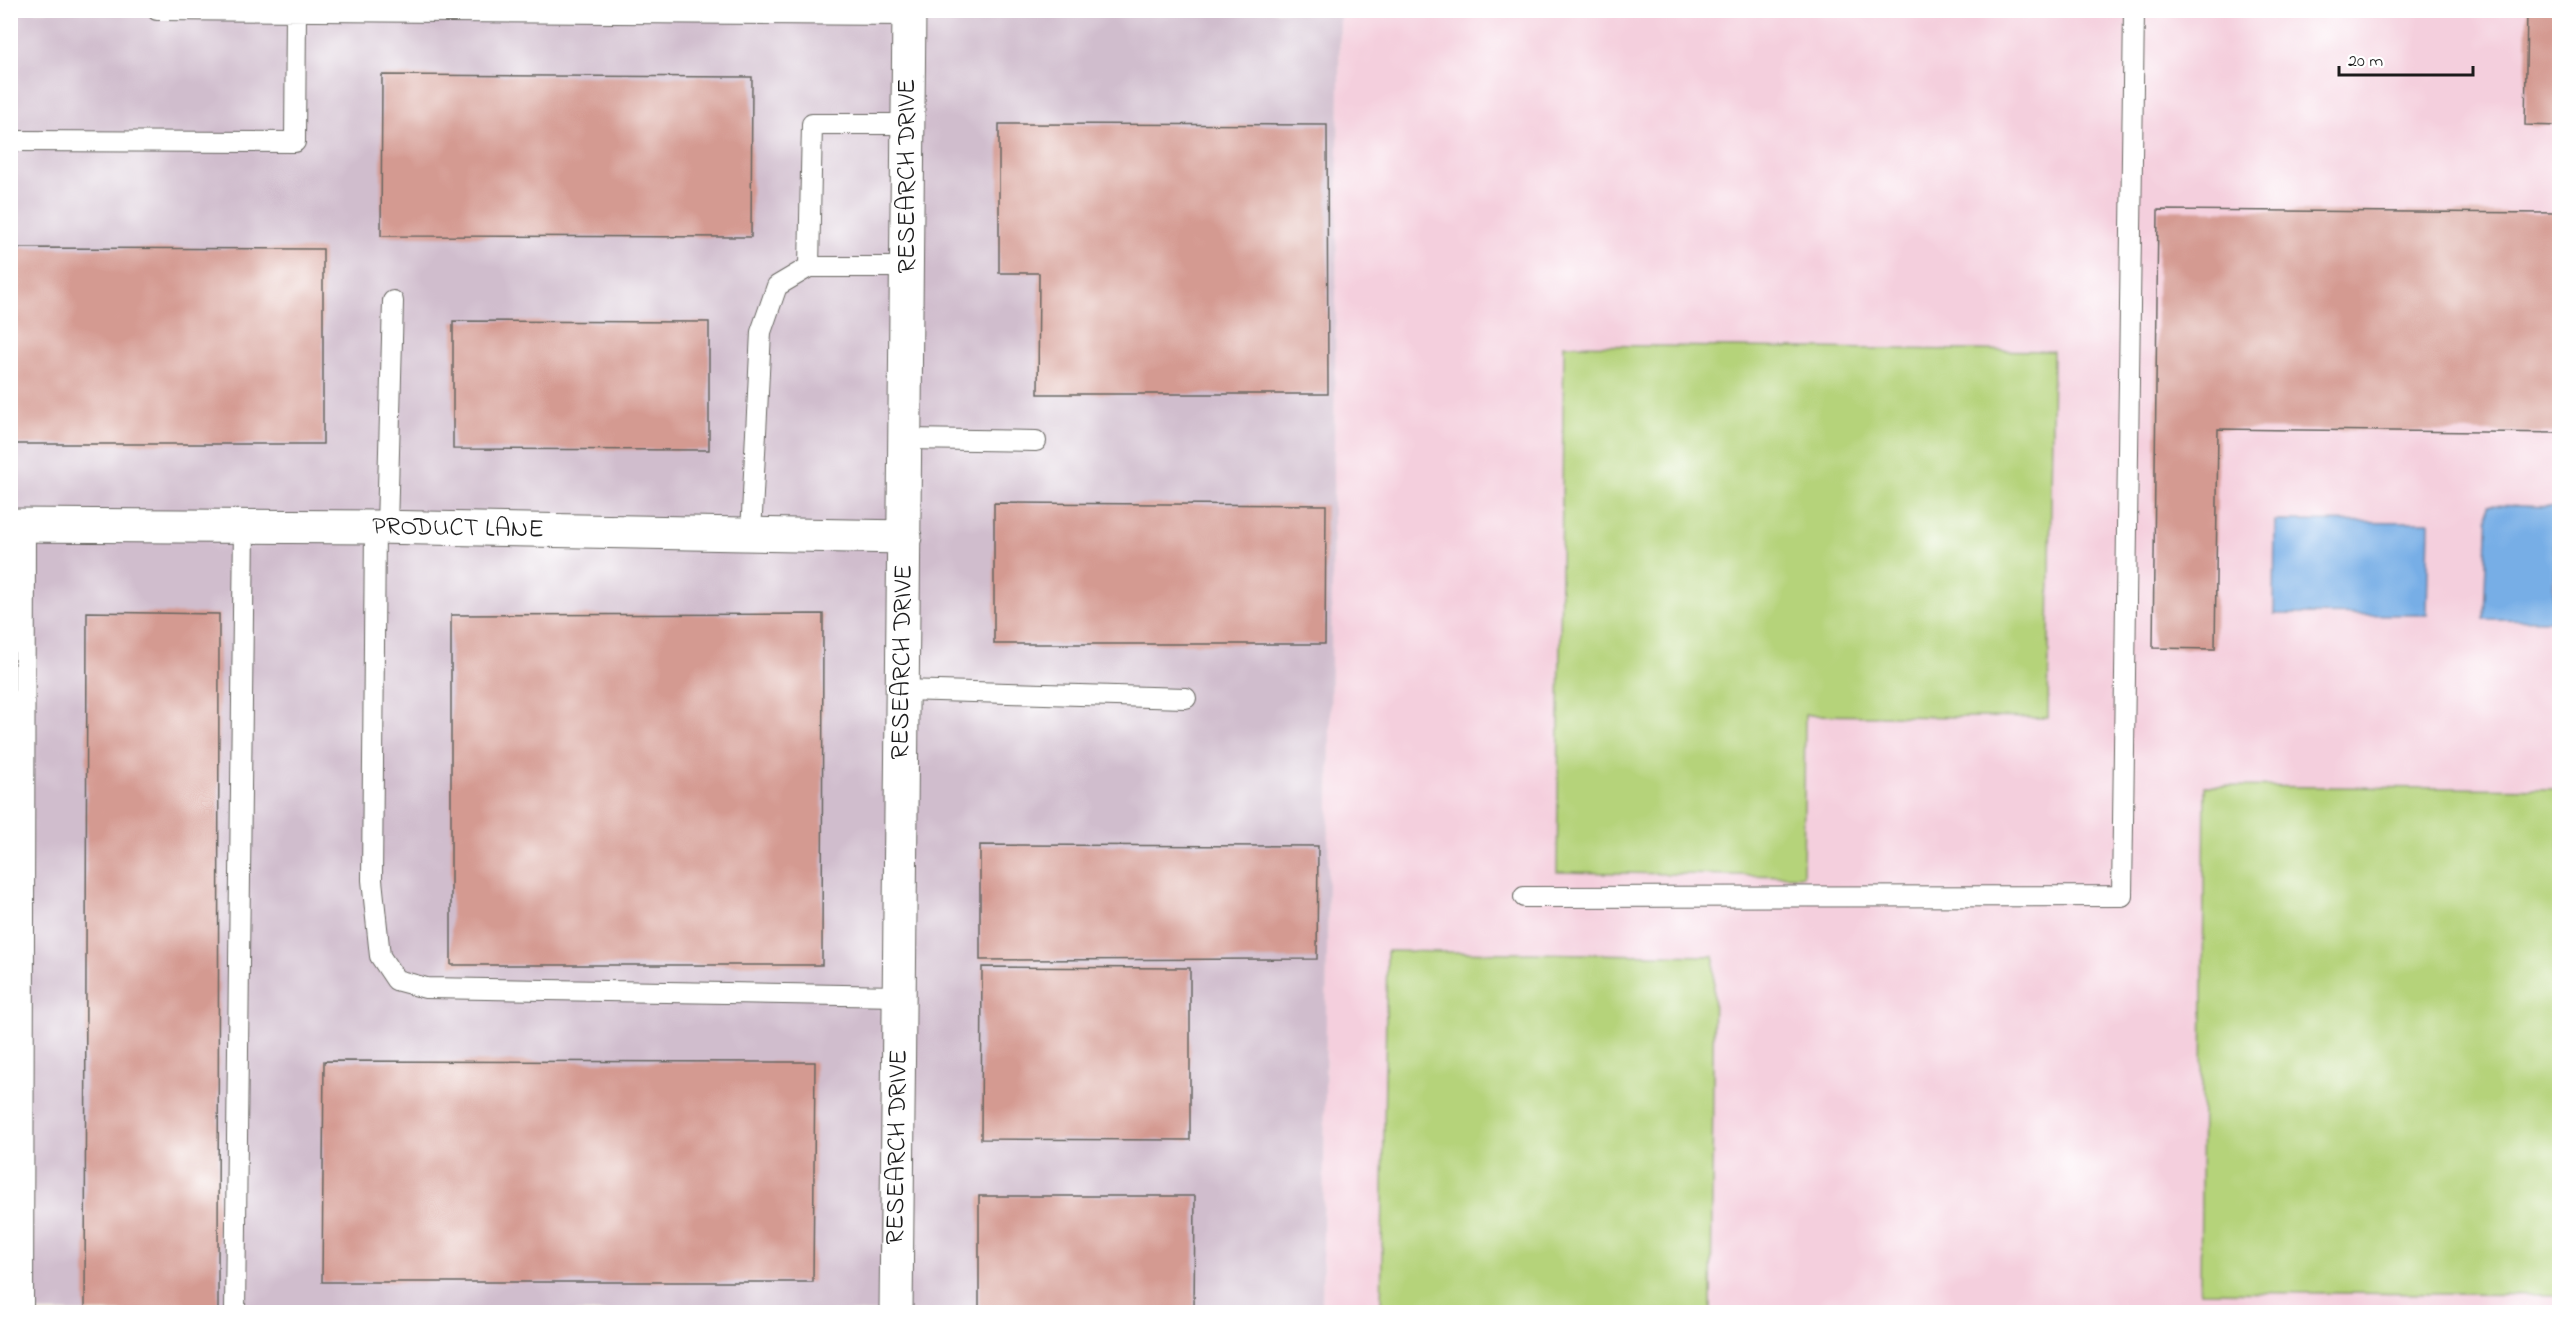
<svg xmlns="http://www.w3.org/2000/svg" width="2570" height="1323" font-family="'Indie Flower',sans-serif">
	<style>
		.built { fill: #f4cfdd }
		.industrial { fill: #d0bdcd }
		.green { fill: #b5d37a; stroke: #68784b; stroke-width: 1.5 }
		.water { fill: #77aee6; stroke: #4a6581; stroke-width: 1.5 }
		.building { fill: #d49a91 }
		.lines { fill: none; stroke-linecap: round; stroke-linejoin: round }
		.service-casing { stroke: #686661; stroke-width: 22 }
		.minor-casing { stroke: #686661; stroke-width: 35 }
		.service { stroke: #fff; stroke-width: 20 }
		.minor { stroke: #fff; stroke-width: 33 }
		.labels { text-anchor: middle; dominant-baseline: central; stroke-width: 4.5; stroke-linejoin: round; paint-order: stroke }
		.street-label { font-size: 26px; fill: #1c1c1c; stroke: #fff }
	</style>
	<rect width="100%" height="100%" fill="#fff"/>
	<filter id="ink" filterUnits="userSpaceOnUse"><feTurbulence type="fractalNoise" baseFrequency=".0167" numOctaves="2"/><feDisplacementMap in="SourceGraphic" scale="12" xChannelSelector="R" yChannelSelector="G"/><feConvolveMatrix kernelMatrix="1 2 1 2 8 2 1 2 1" color-interpolation-filters="sRGB"/></filter>
	<filter id="wash" filterUnits="userSpaceOnUse"><feTurbulence type="fractalNoise" baseFrequency=".008" numOctaves="4" result="noise"/><feDisplacementMap in="SourceGraphic" scale="24" xChannelSelector="R" yChannelSelector="G"/><feGaussianBlur stdDeviation="1.35" result="paint"/><feColorMatrix in="noise" values="0 0 0 0 0 0 0 0 0 0 0 0 0 0 0 0 0 1.4 0 .05"/><feComposite in="paint" operator="in"/></filter>
	<g filter="url(#wash)">
		<rect width="100%" height="100%" fill="#f5f0e0"/>
		<path class="built" d="M 1340,11 L 2559,11 L 2559,1312 L 1322,1312 Z"/>
		<path class="industrial" d="M 10,11 L 1340,11 L 1322,1312 L 11,1312 Z"/>
		<path class="green" d="M 1564,345 L 2053,351 L 2048,718 L 1805,715 L 1803,876 L 1557,872 Z
			M 2205,786 L 2559,789 L 2559,1295 L 2200,1292 Z
			M 1387,951 L 1714,956 L 1711,1312 L 1381,1312 Z"/>
		<path class="water" d="M 2488,505 L 2555,507 L 2553,620 L 2484,619 Z
			M 2275,521 L 2429,522 L 2427,615 L 2274,614 Z"/>
		<g id="blocks">
			<path class="building" d="M 2527,10 L 2560,10 L 2560,126 L 2525,125 Z
				M 382,75 L 752,77 L 751,237 L 381,236 Z
				M 999,124 L 1327,125 L 1328,394 L 1038,394 L 1039,273 L 999,273 Z
				M 2158,210 L 2560,213 L 2560,433 L 2218,429 L 2215,649 L 2153,648 Z
				M 10,248 L 323,249 L 323,444 L 10,444 Z
				M 453,321 L 709,322 L 709,450 L 453,449 Z
				M 994,503 L 1326,505 L 1325,644 L 994,644 Z
				M 87,612 L 219,614 L 218,1312 L 85,1312 Z
				M 823,614 L 822,965 L 451,965 L 451,615 Z
				M 980,845 L 1318,846 L 1317,959 L 980,960 Z
				M 982,967 L 1190,968 L 1190,1140 L 981,1139 Z
				M 324,1061 L 815,1062 L 813,1282 L 322,1282 Z
				M 979,1196 L 1195,1196 L 1194,1312 L 979,1312 Z"/>
		</g>
	</g>
	<g filter="url(#ink)">
		<use href="#blocks" fill-opacity="0" stroke="#686661" stroke-width="1.5"/>
		<g class="lines">
			<g class="service-casing">
				<path id="service" d="M 157,10 L 909,15
					M 10,141 L 295,142 L 296,11
					M 809,267 L 812,124 L 908,124
					M 906,439 L 1036,441
					M 375,527 L 372,880 L 380,956 L 396,980 L 426,988 L 900,996
					M 387,527 L 393,301
					M 751,534 L 761,332 L 777,286 L 809,267 L 907,267
					M 903,690 L 1186,698
					M 1524,897 L 2122,896 L 2134,10
					M 23,1312 L 25,526
					M 235,1312 L 244,526"/>
			</g>
			<g class="minor-casing">
				<path id="minor" d="M 10,525 L 375,527 L 905,537
					M 896,1312 L 909,10"/>
			</g>
			<use href="#service" class="service"/>
			<use href="#minor" class="minor"/>
		</g>
	</g>
	<g class="labels">
		<g class="street-label">
			<text transform="translate(908 176) rotate(-90)">RESEARCH DRIVE</text>
			<text transform="translate(458 529) rotate(1)">PRODUCT LANE</text>
			<text transform="translate(903 662) rotate(-89)">RESEARCH DRIVE</text>
			<text transform="translate(898 1147) rotate(-89)">RESEARCH DRIVE</text>
		</g>
	</g>
	<rect width="2570" height="1323" fill="none" stroke="#fff" stroke-width="36"/>
	<path d="M2339 66v9h134v-9" fill="none" stroke="#1c1c1c" stroke-width="3"/>
	<text x="2348" y="66" font-size="18" fill="#1c1c1c" stroke="#ffffff" stroke-width="4.5" paint-order="stroke">20 m</text>
</svg>
